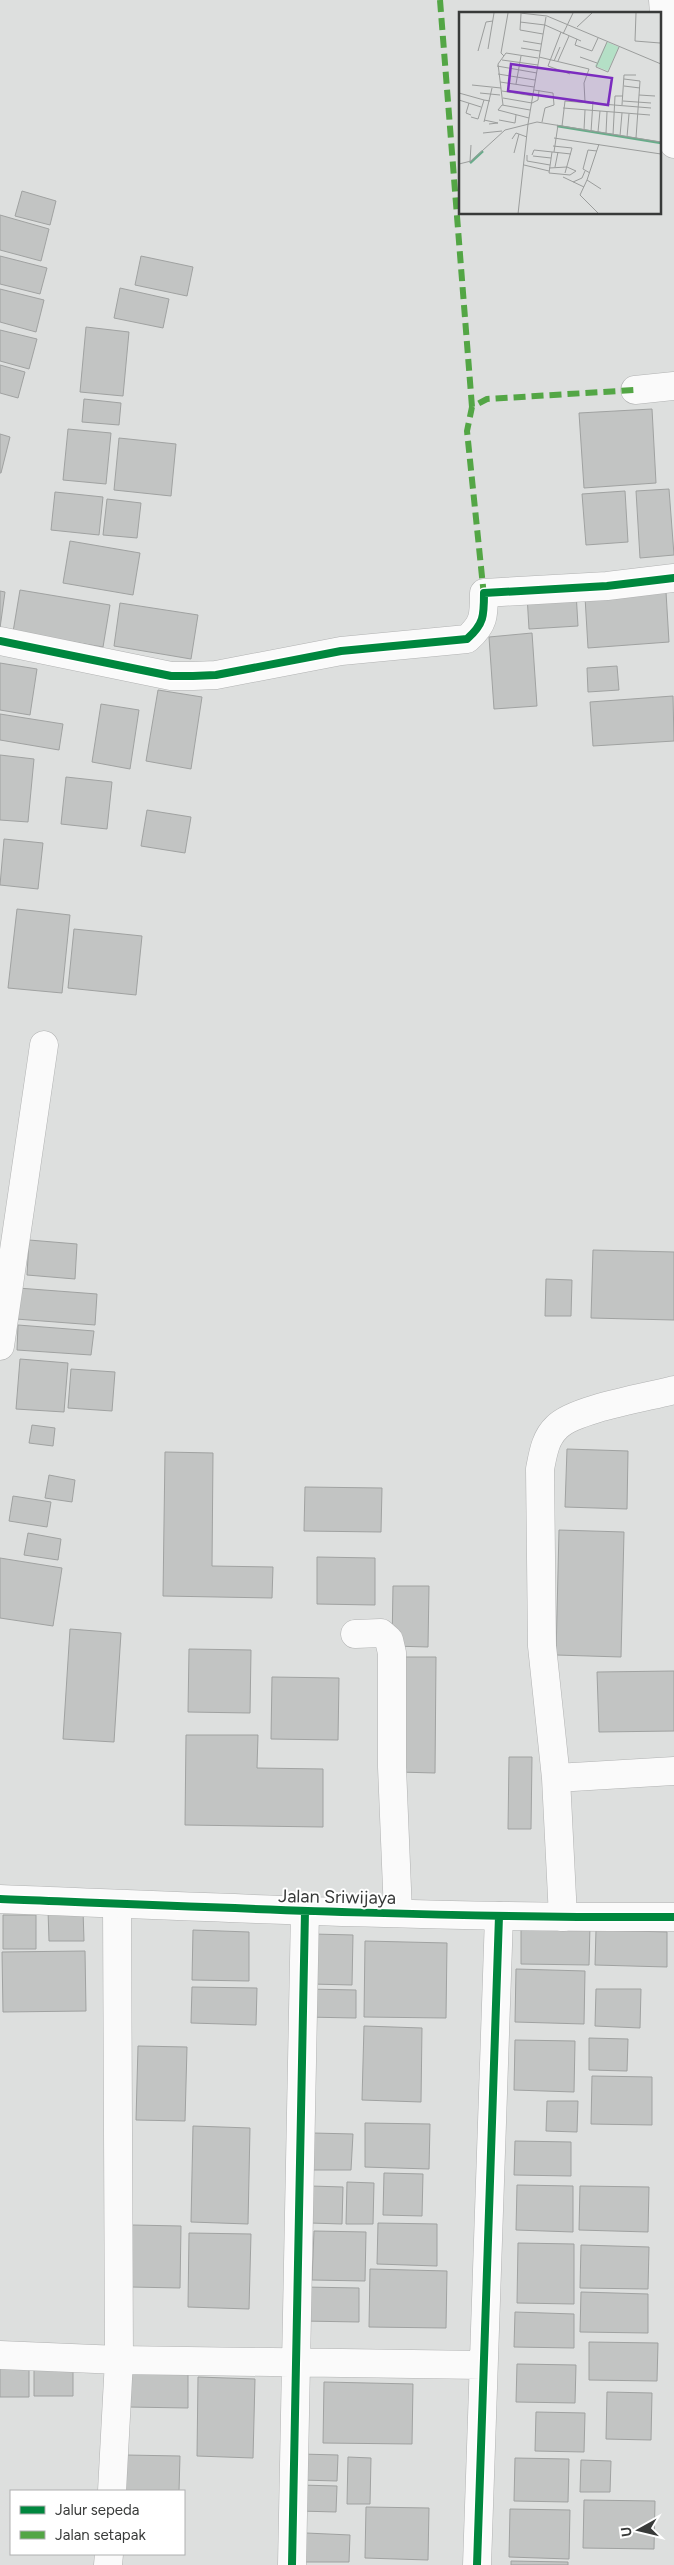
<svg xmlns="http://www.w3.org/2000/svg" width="674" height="2565" font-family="Figtree,sans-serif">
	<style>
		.building { fill: #c2c4c3; stroke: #a0a2a1 }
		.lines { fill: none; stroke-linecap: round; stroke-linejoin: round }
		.street-casing { stroke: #b1b2b2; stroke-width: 29 }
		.secondary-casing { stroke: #b1b2b2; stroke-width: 29 }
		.street { stroke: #fafafa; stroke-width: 28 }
		.secondary { stroke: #fafafa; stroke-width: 28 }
		.quiet { stroke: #53a645; stroke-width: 6; stroke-dasharray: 12 6; stroke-linecap: butt }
		.cycleway-casing { stroke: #fff; stroke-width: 11 }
		.cycleway { stroke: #00873e; stroke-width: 8 }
		.labels { text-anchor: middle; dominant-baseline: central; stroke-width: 4; stroke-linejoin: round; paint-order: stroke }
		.street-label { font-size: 18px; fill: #383a39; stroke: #fff }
		.inset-river { fill: none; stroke: #68ac8a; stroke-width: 2.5 }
		.inset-road { fill: none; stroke: #9b9d9c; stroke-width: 1 }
		.view { fill: #7b2cbf; fill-opacity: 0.15; stroke: #7b2cbf; stroke-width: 2.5 }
		.inset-edge { fill: none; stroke: #383a39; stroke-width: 2.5 }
	</style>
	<rect width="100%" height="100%" fill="#dddfde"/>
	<path class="building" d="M 22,191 L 56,201 L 50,225 L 15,216 Z
		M 0,215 L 49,229 L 41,261 L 0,250 Z
		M 0,256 L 47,268 L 40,294 L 0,284 Z
		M 141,256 L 193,267 L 187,296 L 135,285 Z
		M 120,288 L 169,299 L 163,328 L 114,318 Z
		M 0,289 L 44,300 L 36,332 L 0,322 Z
		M 86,327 L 129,332 L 123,396 L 80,392 Z
		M 0,330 L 37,339 L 29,369 L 0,361 Z
		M 0,365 L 25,372 L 18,398 L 0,393 Z
		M 84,399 L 121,403 L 119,425 L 82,422 Z
		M 652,409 L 656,483 L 584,488 L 579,413 Z
		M 68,429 L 111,433 L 106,484 L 63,480 Z
		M 0,434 L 10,437 L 1,473 L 0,473 Z
		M 119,438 L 176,444 L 171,496 L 114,490 Z
		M 669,489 L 674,555 L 640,558 L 636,491 Z
		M 625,491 L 628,542 L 586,545 L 582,494 Z
		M 55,492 L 103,497 L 99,535 L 51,530 Z
		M 107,499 L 141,503 L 137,538 L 103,535 Z
		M 70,541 L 140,553 L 133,595 L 63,583 Z
		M 20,590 L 110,605 L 103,647 L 13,632 Z
		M 0,591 L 5,592 L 0,628 Z
		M 576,592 L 578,626 L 529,629 L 527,595 Z
		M 666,592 L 669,642 L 588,648 L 585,597 Z
		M 120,603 L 198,615 L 191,659 L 114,646 Z
		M 532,633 L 537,706 L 494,709 L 489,637 Z
		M 0,663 L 37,669 L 30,715 L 0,710 Z
		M 617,666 L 619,690 L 588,692 L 587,668 Z
		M 158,690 L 202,697 L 191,769 L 146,761 Z
		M 673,696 L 674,741 L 593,746 L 590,702 Z
		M 101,704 L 139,710 L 130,769 L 92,762 Z
		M 0,714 L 63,724 L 59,750 L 0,740 Z
		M 0,755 L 34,759 L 28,822 L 0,820 Z
		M 66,777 L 112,782 L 107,829 L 61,824 Z
		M 147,810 L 191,817 L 185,853 L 141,846 Z
		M 4,839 L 43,843 L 38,889 L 0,885 Z
		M 17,909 L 70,915 L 62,993 L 8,988 Z
		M 74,929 L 142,936 L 136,995 L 68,988 Z
		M 29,1240 L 77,1244 L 75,1279 L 27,1275 Z
		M 593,1250 L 674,1252 L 674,1320 L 591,1318 Z
		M 546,1279 L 572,1280 L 571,1316 L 545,1316 Z
		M 18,1288 L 97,1294 L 95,1325 L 16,1319 Z
		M 18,1325 L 94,1331 L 91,1355 L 17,1350 Z
		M 20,1359 L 68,1363 L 64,1412 L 16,1409 Z
		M 71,1369 L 115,1372 L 112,1411 L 68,1408 Z
		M 32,1425 L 55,1428 L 53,1446 L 29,1443 Z
		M 567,1449 L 628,1451 L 627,1509 L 565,1507 Z
		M 165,1452 L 213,1453 L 212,1566 L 273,1567 L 272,1598 L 163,1596 Z
		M 49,1475 L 75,1480 L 72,1502 L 45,1498 Z
		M 305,1487 L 382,1488 L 381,1532 L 304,1531 Z
		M 13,1496 L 51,1502 L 47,1527 L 9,1521 Z
		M 559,1530 L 624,1532 L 621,1657 L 556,1655 Z
		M 28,1533 L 61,1539 L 58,1560 L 24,1555 Z
		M 317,1557 L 375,1558 L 375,1605 L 317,1604 Z
		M 0,1558 L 62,1568 L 53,1626 L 0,1618 Z
		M 393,1586 L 429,1586 L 428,1647 L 392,1646 Z
		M 70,1629 L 121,1633 L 114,1742 L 63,1739 Z
		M 189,1649 L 251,1650 L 250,1713 L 188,1712 Z
		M 400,1657 L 436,1657 L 435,1773 L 398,1772 Z
		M 674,1671 L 674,1731 L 599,1732 L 597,1672 Z
		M 272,1677 L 339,1678 L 338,1740 L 271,1739 Z
		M 186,1735 L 258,1735 L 257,1768 L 323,1769 L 323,1827 L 185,1825 Z
		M 509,1757 L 532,1757 L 531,1829 L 508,1829 Z
		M 48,1910 L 83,1910 L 84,1941 L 49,1941 Z
		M 3,1915 L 36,1915 L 36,1949 L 3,1949 Z
		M 521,1924 L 590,1926 L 589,1965 L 521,1964 Z
		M 193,1930 L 249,1932 L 249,1981 L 192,1980 Z
		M 596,1930 L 667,1932 L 667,1967 L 595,1965 Z
		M 313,1934 L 353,1935 L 352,1985 L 311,1984 Z
		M 365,1941 L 447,1943 L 446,2018 L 364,2017 Z
		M 85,1951 L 86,2011 L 3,2012 L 2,1952 Z
		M 516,1969 L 585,1971 L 584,2024 L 515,2022 Z
		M 192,1987 L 257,1988 L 256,2025 L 191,2023 Z
		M 306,1989 L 356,1990 L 356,2018 L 305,2017 Z
		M 596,1989 L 641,1989 L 640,2028 L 595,2026 Z
		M 364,2026 L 422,2028 L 421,2102 L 362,2100 Z
		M 589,2038 L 628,2039 L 627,2071 L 589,2070 Z
		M 515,2040 L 575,2041 L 574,2092 L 514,2090 Z
		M 138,2046 L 187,2047 L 185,2121 L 136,2120 Z
		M 592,2076 L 652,2077 L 652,2125 L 591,2124 Z
		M 547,2101 L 578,2101 L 577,2132 L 546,2131 Z
		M 365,2123 L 430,2124 L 429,2169 L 365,2167 Z
		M 193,2126 L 250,2128 L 248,2224 L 191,2222 Z
		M 313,2133 L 353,2134 L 351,2170 L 312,2170 Z
		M 515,2141 L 571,2142 L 571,2176 L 514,2175 Z
		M 384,2173 L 423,2174 L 422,2216 L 383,2215 Z
		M 347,2182 L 374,2183 L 373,2224 L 346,2224 Z
		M 517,2185 L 573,2186 L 573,2232 L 516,2230 Z
		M 311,2186 L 343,2187 L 342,2224 L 310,2223 Z
		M 580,2186 L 649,2187 L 648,2232 L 579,2230 Z
		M 378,2223 L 437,2224 L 437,2266 L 377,2264 Z
		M 132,2225 L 181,2226 L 180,2288 L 131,2287 Z
		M 314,2231 L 366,2232 L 365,2281 L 312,2280 Z
		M 189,2233 L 251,2234 L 249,2309 L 188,2307 Z
		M 518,2243 L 574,2244 L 574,2304 L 517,2303 Z
		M 581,2245 L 649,2247 L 648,2289 L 580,2288 Z
		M 370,2269 L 447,2271 L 446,2328 L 369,2327 Z
		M 304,2287 L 359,2288 L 359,2322 L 303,2321 Z
		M 581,2292 L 648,2294 L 648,2333 L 580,2332 Z
		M 515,2312 L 574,2314 L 574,2348 L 514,2347 Z
		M 589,2342 L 658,2343 L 657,2381 L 589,2380 Z
		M 517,2364 L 576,2365 L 575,2403 L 516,2402 Z
		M 29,2366 L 29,2397 L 0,2397 L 0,2367 Z
		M 34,2368 L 73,2368 L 73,2396 L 34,2396 Z
		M 128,2372 L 188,2374 L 188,2408 L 128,2407 Z
		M 198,2377 L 255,2379 L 253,2458 L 197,2456 Z
		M 324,2382 L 413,2384 L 412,2444 L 323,2443 Z
		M 607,2392 L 652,2393 L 651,2440 L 606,2439 Z
		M 536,2412 L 585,2413 L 584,2452 L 535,2451 Z
		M 301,2454 L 338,2455 L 337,2481 L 301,2480 Z
		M 126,2455 L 180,2456 L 179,2491 L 125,2491 Z
		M 348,2457 L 371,2458 L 370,2504 L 347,2504 Z
		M 515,2458 L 569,2459 L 568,2502 L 514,2501 Z
		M 581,2460 L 611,2461 L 610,2492 L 580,2492 Z
		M 300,2485 L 337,2486 L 336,2512 L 299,2511 Z
		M 584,2500 L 655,2501 L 654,2549 L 583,2548 Z
		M 366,2507 L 429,2508 L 428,2560 L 365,2558 Z
		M 510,2509 L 570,2510 L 569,2559 L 509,2557 Z
		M 306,2533 L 350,2535 L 349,2562 L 305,2562 Z
		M 511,2561 L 568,2562 L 568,2565 L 511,2565 Z"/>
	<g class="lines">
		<g class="street-casing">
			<path id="street" d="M 663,0 L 674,144
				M 635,390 L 674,386
				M 0,641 L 171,676 L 193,676 L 216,675 L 341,651 L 467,639 C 484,624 484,616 484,593 L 607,586 L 674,578
				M 0,1346 L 44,1045
				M 355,1634 L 381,1633 L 389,1640 L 392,1653 L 392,1767 L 398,1913
				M 556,1778 L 674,1771
				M 563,1917 L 556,1778 L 542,1646 L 540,1469 C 543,1454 545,1438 557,1427 C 574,1409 648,1397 674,1390
				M 0,2355 L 119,2360 L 483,2365
				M 112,2491 L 119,2360 L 117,1904
				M 108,2565 L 109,2554
				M 292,2565 L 305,1911
				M 477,2565 L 499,1916"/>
		</g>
		<g class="secondary-casing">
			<path id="secondary" d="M 0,1899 C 225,1908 449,1918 674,1917"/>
		</g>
		<use href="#street" class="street"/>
		<use href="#secondary" class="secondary"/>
		<path class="quiet" d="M 440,0 L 472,407
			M 484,596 L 467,431 L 472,407 L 487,399 L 635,390"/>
		<g class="cycleway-casing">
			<path id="cycleway" d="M 0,641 L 171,676 L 193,676 L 216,675 L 341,651 L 467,639 C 484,624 484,616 484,593 L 607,586 L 674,578
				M 0,1899 C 225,1908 449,1918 674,1917
				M 292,2565 L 305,1911
				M 477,2565 L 499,1916"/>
		</g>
		<use href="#cycleway" class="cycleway"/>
	</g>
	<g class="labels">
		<g class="street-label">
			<text transform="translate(337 1897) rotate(1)">Jalan Sriwijaya</text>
		</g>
	</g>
	<g transform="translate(459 12)">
		<rect width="202" height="202" fill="#dddfde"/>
		<path d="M 148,30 L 160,35 L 149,59 L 136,54 Z" fill="#b4e0c6"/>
		<path class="inset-river" d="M 98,114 L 202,131M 11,151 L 24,139"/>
		<path class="inset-road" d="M 61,1 L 88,4 L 202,52M 177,1 L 176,29 L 201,31M 62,2 L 61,18 L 84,22M 61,10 L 86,13 L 122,29M 118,15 L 133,1M 102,20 L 89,54 L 111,62M 104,22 L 114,1M 118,27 L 116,33 L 133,39 L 139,26M 64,29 L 82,32M 148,30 L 137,55 L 149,60 L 160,35M 202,31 L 202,15M 62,36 L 81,39M 29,37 L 35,1M 19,39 L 27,10 L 34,9M 45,44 L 42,41 L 49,1M 80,45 L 130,57 L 125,71 L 126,90M 121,45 L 138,51M 43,48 L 79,53M 95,49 L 101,35M 99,49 L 110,24M 38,54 L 78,61M 39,62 L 76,68M 165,67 L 181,69 L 177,126M 41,70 L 75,75M 57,72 L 62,44M 13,73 L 42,76M 165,74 L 181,76M 75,78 L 94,81 L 95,93 L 86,96 L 83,110M 43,79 L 74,84M 0,81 L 25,88M 21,81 L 41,83M 180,83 L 196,84M 44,86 L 73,91 L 79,88 L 80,78M 0,88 L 22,95M 164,89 L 192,91M 10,91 L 7,101 L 12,103M 44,93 L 39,52 L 47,41 L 79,46M 163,93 L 165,63 L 177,63M 104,96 L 191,103M 12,105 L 19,107 L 25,88 L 31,89M 70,106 L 39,98 L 43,93 L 71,98M 25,108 L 39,111 L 30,112M 40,108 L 56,111 L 57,103M 25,110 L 33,76M 103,114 L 106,89 L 192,96M 125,118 L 126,98M 132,120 L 134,89M 139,120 L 141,99M 24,121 L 43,119M 147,121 L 148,100M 154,123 L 156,84 L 164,84M 161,124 L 163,101M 168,125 L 170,102M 95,126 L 202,142M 53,127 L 57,121 L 68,125M 94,134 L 113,136 L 106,161M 93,140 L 90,161 L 111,163 L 117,159M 95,140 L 99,113M 55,141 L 60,122M 68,143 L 68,149 L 91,153M 73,143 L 75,138 L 112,142M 74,144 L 92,146M 11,150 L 12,133M 0,152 L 12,149 L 46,118 L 78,110 L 202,130M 65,153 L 90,159M 96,155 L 99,140M 90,156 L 108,155 L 117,159M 131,161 L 124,157 L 129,138 L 138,139M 104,165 L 125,175M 128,168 L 140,132M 114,170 L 123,166 L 126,159M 59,202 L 69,112 L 87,5M 140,202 L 121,183 L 128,168 L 142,177"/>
		<path class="view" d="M 52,52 L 153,66 L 149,93 L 49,79 Z"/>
		<rect width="202" height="202" class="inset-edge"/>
	</g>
	<rect x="10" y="2490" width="175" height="65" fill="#ffffff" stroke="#afb0b0"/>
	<rect x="20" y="2506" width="25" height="8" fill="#00873e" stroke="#afb0b0"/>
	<text x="55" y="2515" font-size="15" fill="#383a39">Jalur sepeda</text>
	<rect x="20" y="2531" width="25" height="8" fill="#53a645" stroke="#afb0b0"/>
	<text x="55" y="2540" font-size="15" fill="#383a39">Jalan setapak</text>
	<g transform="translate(639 2530) rotate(262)" stroke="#ffffff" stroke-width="4" paint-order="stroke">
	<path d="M0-4L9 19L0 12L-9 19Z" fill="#383a39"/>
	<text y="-8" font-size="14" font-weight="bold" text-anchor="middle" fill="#383a39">U</text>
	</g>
</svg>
